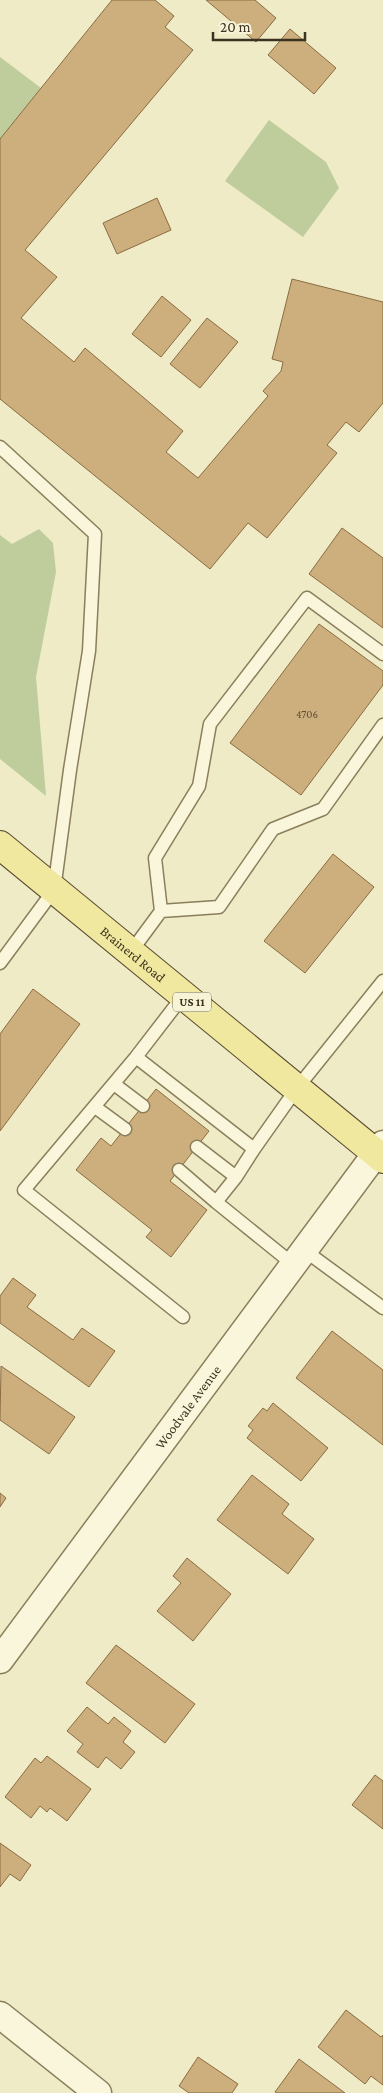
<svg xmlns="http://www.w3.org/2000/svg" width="383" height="2093" font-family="'Crimson Pro',serif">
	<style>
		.green { fill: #becd9b }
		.building { fill: #cdae7d; stroke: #8a6c42 }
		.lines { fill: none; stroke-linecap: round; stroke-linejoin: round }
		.service-casing { stroke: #8b7e5c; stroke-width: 15 }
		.minor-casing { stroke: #8b7e5c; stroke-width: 29 }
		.primary-casing { stroke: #594b30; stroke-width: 30 }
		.service { stroke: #f9f6db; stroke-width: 12 }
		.minor { stroke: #f9f6db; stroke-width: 26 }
		.primary { stroke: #f1e8a0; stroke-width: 28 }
		.labels { text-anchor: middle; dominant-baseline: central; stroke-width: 4.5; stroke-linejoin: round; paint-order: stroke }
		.number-label { font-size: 11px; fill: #605137 }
		.shield { fill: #f6f3d7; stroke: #736c57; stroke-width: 1 }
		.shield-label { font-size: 12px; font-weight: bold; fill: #3b3220 }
		.street-label { font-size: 14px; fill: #3b3220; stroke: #f6f3d7 }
	</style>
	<rect width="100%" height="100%" fill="#efebc7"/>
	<path class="green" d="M 0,57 L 41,88 L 0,139 Z
		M 269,120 L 326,162 L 339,188 L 303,237 L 225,181 Z
		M 39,529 L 53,543 L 56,572 L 36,677 L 46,796 L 0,759 L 0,535 L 12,544 Z"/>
	<path class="building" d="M 112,0 L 155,0 L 174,16 L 165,27 L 193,50 L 25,250 L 57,277 L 21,318 L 74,362 L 85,348 L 183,431 L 166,452 L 198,478 L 268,396 L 263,391 L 281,371 L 283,362 L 272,359 L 292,279 L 383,302 L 383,403 L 359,432 L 346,422 L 327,445 L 337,453 L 267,538 L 248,523 L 210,569 L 0,399 L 0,139 Z
		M 206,0 L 255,0 L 276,18 L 256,42 Z
		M 290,29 L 336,68 L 314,94 L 268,55 Z
		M 157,198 L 171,230 L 117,254 L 103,223 Z
		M 162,296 L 191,320 L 161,357 L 132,334 Z
		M 207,318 L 238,342 L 200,388 L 170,364 Z
		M 342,528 L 383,558 L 383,628 L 309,574 Z
		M 319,624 L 383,671 L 383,685 L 301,795 L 230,743 Z
		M 333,854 L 374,887 L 305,973 L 264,941 Z
		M 33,989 L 80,1024 L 0,1131 L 0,1034 Z
		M 156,1089 L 209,1131 L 170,1181 L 207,1210 L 171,1257 L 146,1237 L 152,1230 L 76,1170 L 101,1138 L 111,1146 Z
		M 13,1278 L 36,1295 L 27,1307 L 73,1340 L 82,1328 L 115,1351 L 89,1387 L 0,1323 L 0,1296 Z
		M 332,1331 L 383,1370 L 383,1445 L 296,1378 Z
		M 1,1366 L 75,1417 L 49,1454 L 0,1420 Z
		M 273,1403 L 328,1448 L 301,1481 L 247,1438 L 253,1430 L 248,1426 L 263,1408 L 267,1411 Z
		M 252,1475 L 289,1504 L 282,1514 L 314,1539 L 288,1574 L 217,1520 Z
		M 0,1493 L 6,1498 L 0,1507 Z
		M 187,1558 L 231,1594 L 193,1641 L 157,1611 L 181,1583 L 173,1576 Z
		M 116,1645 L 195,1704 L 165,1743 L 86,1683 Z
		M 87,1707 L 108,1724 L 114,1717 L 131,1731 L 123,1742 L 135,1752 L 121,1769 L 106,1757 L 98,1768 L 77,1752 L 83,1744 L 67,1731 Z
		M 47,1756 L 91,1789 L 67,1821 L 50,1808 L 47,1812 L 40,1806 L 31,1818 L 5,1797 L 35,1758 L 41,1763 Z
		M 375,1775 L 383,1781 L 383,1829 L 352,1805 Z
		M 0,1843 L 31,1865 L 20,1881 L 10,1874 L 0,1887 Z
		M 346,2010 L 381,2037 L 383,2035 L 383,2085 L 371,2076 L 365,2084 L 318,2047 Z
		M 198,2057 L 238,2084 L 232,2093 L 189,2093 L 179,2086 Z
		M 299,2059 L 345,2093 L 277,2093 L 275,2092 Z"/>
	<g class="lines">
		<g class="service-casing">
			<path id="service" d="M 0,447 L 95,534 L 89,651 L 70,770 L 54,890 L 0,963
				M 161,911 L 219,907 L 273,829 L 323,809 L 383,725
				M 130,953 L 161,911 L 155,858 L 199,786 L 210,724 L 307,598 L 383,654
				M 183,996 L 136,1057 L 254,1149 L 297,1088 L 383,981
				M 136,1057 L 24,1190 L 183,1317
				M 114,1084 L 143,1106
				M 95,1107 L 125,1129
				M 197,1147 L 236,1177
				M 254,1149 L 236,1177 L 216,1202 L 294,1265
				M 179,1170 L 216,1202
				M 304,1250 L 383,1308"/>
		</g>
		<g class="minor-casing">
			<g id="minor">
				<path id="s1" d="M 0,1660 L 383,1144"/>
				<path d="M 0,2015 L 98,2093"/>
			</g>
		</g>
		<g class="primary-casing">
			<g id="primary">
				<path id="s2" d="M 0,845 L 383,1159"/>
			</g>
		</g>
		<use href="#service" class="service"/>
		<use href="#minor" class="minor"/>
		<use href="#primary" class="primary"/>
	</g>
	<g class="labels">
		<g class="number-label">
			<text x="307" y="714">4706</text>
		</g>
		<rect class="shield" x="173" y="992.5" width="38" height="19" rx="4"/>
		<g class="shield-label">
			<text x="192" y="1002">US 11</text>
		</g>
		<g class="street-label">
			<text stroke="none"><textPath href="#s2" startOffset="172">Brainerd Road</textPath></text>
			<text stroke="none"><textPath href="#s1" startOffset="315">Woodvale Avenue</textPath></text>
		</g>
	</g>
	<path d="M213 32v8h92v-8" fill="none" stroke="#3b3220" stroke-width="2.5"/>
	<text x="220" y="32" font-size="15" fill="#3b3220" stroke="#f6f3d7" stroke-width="4" paint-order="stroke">20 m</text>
</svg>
